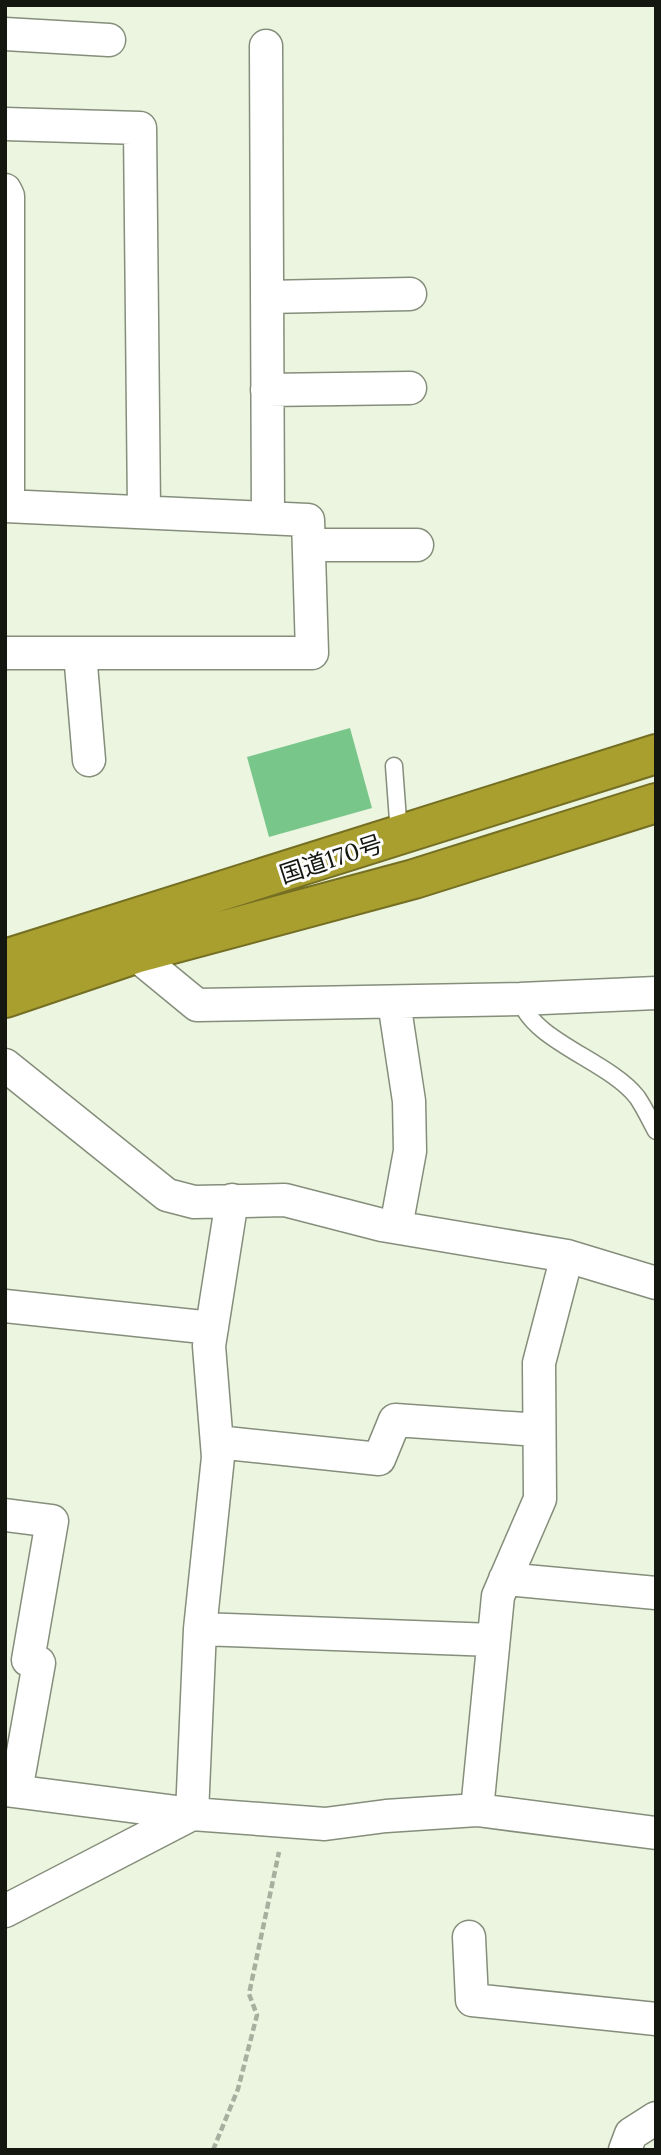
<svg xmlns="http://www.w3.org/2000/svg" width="661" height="2155" font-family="Lora,'Noto Sans JP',serif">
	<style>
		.building { fill: #79c68a }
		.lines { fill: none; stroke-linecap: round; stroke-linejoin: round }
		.lane-casing { stroke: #858e7b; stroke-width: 19 }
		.street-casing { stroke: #858e7b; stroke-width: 35 }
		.highway-casing { stroke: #756f24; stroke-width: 42 }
		.path { stroke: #a8af9f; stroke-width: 4.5; stroke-dasharray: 7 3.5; stroke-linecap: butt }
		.lane { stroke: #fff; stroke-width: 16 }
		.street { stroke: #fff; stroke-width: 32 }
		.highway { stroke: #a99f2e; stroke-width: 38 }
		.labels { text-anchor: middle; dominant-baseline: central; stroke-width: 6; stroke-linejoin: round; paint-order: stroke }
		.street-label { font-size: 24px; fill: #141710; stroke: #fefefe }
	</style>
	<rect width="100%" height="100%" fill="#ecf5e0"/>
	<path class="building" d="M 350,728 L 372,808 L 269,837 L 247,757 Z"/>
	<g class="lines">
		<g class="lane-casing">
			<path id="lane" d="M 394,766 L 399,834
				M 520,999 C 532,1041 609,1061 637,1097 C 644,1107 650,1120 656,1131"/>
		</g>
		<g class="street-casing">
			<path id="street" d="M 5,34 L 109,40
				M 266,46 L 268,518
				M 5,124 L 140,128 L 144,510
				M 5,190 L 8,196 L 8,506
				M 267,297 L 410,294
				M 267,390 L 410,388
				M 5,506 L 308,520 L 312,653 L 5,653
				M 310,545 L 417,545
				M 80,653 L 89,760
				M 135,954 L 197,1005 L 520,999 L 656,993
				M 394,1002 L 409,1101 L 410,1151 L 396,1227
				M 5,1065 L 167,1195 L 194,1202 L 285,1200 L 382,1225 L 567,1256 L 656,1283
				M 5,1306 L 212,1328
				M 217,1442 L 379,1459 L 395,1420 L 539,1430
				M 5,1515 L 52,1521 L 28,1660 L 39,1663 L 16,1791
				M 505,1579 L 656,1593
				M 200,1629 L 493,1640
				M 5,1790 L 192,1814 L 325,1824 L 386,1816 L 477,1810 L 656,1833
				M 477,1810 L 498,1596 L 540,1499 L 539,1363 L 567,1256
				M 192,1814 L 200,1629 L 218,1457 L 209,1346 L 232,1200
				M 5,1911 L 192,1814
				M 469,1937 L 472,2000 L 656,2019
				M 625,2150 L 631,2134 L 656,2118"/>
		</g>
		<g class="highway-casing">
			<path id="highway" d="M 5,959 L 656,754
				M 5,998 L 135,954 L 414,879 L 656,803"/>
		</g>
		<path class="path" d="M 213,2150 L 238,2089 L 257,2015 L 249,1994 L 279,1852"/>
		<use href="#lane" class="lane"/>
		<use href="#street" class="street"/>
		<use href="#highway" class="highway"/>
	</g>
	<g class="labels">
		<g class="street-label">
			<text transform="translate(331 859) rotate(-18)">国道170号</text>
		</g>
	</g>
	<rect width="661" height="2155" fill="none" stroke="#141710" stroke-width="14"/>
</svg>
